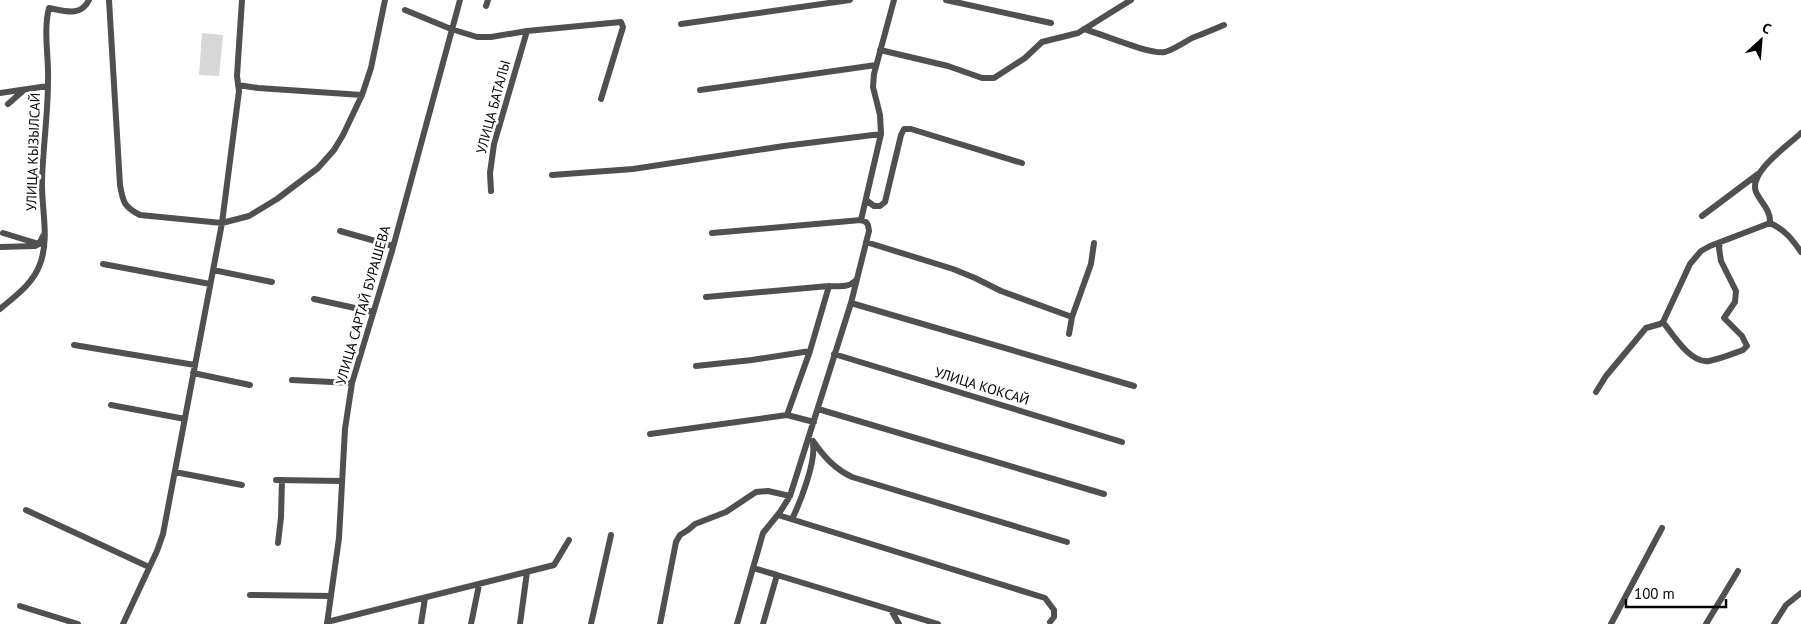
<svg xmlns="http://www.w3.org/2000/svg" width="1801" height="624" font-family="'PT Sans',sans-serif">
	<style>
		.green { fill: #d7d7d7 }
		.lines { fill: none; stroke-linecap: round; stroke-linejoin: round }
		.street { stroke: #505050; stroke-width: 6 }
		.labels { text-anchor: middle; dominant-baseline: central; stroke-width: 5; stroke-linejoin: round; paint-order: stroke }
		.street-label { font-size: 14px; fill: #000; stroke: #fff }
	</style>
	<rect width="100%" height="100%" fill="#fff"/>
	<path class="green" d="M 202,33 L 223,35 L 219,76 L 199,75 Z"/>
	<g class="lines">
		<path class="street" d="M 109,0 L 120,185 C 123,202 124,207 140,215 L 222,223 L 249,216 L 277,199 L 318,168 L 334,150 L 343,135 L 362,95 L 371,68 L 385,0
			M 946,0 L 1051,23
			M 486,6 L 488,0
			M 405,10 L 451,29 L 477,37 L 491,37 L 527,31 L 621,22 L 623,27 L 601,99
			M 681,24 L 850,0
			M 1084,29 C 1102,34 1150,55 1165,52 C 1175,49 1183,43 1192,38 C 1203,34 1214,29 1224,25
			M 880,50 L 948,66 L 982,78 L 994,78 L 1025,58 L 1042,42 L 1078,33 L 1131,0
			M 238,85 L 258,88 L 362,95
			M 700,90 L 876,65
			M 0,93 L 48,86
			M 8,104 L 24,90
			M 552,175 L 633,169 L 784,146 L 881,134
			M 491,191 L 490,173 L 494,144 L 527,31
			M 866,200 L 874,206 L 880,206 L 885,202 L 901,135 L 904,129 L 911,129 L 1022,163
			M 1702,216 L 1758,174
			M 861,220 L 881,134 L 880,115 L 873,87 L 874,74 L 894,0
			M 1770,223 C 1785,230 1792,239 1801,252
			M 340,231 L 393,246
			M 3,233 L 39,244
			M 712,233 L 861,220 C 868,222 868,224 869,231 L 851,303 L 790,496 L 780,512 L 763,533 L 737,624
			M 866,242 L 953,269 L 975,278 L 1001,291 L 1072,317 L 1069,334
			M 0,247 L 35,246 L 39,244 L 43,236
			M 103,264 L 210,284
			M 213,270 L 272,282
			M 706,297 L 829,286 C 839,286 848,288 855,281
			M 314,299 L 373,312
			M 851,303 L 1134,386
			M 0,309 C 15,296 33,284 40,264 C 50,238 41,207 42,180 C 43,147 48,114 48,81 C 49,57 43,31 49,8 C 65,11 81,17 89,0
			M 1072,317 L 1091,264 L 1094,243
			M 1663,322 C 1673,335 1691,364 1709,361 C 1720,359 1732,354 1743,350 L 1747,346 L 1742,336 L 1724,318 L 1735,302 L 1736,291 L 1721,261 L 1719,248 L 1720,242
			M 74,345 L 195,365
			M 834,354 L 1122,442
			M 696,366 L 752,360 L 810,351
			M 193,373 L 250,385
			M 292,380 L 352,383
			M 1596,392 L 1606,376 L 1646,328 L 1660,324 L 1663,322 L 1690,264 L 1701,251 L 1710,246 L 1770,223 C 1771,210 1761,203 1756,192 C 1748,172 1789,145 1801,133
			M 111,405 L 185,419
			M 818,409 L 1104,494
			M 787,415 L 810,351 L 829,286
			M 650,434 L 787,415 L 814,422
			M 813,441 C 824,457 835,469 852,477 L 1067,542
			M 175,472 L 242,485
			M 276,480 L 342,481
			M 26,510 L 149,567
			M 778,515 L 1045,598 L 1054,610 L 1054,617 L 1050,622
			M 792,519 C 800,503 816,462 813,444
			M 278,543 L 281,517 L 282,480
			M 753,568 L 777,575 L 763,624
			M 777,575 L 938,624
			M 250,595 L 331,596
			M 20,606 L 78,624
			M 891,610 L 899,624
			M 327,622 L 554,565 L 569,540
			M 123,624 L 157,551 L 163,534 L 222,223 L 239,91 L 237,76 L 242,0
			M 327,624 L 339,538 L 345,429 L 352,383 L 392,251 L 460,0
			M 421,624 L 425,598
			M 471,624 L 479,585
			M 520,624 L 527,572
			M 591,624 L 611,535
			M 660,624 L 676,542 L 680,535 L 688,530 L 695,524 L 726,512 L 756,492 L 768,491 L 790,496
			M 1611,624 L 1662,528
			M 1706,624 L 1738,571
			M 1774,624 L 1786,605 L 1801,593"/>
	</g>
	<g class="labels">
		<g class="street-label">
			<text transform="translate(493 107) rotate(-75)">УЛИЦА БАТАЛЫ</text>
			<text transform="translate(33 152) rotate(-88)">УЛИЦА КЫЗЫЛСАЙ</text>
			<text transform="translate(363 305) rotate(-74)">УЛИЦА САРТАЙ БУРАШЕВА</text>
			<text transform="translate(982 386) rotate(17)">УЛИЦА КОКСАЙ</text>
		</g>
	</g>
	<g transform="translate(1761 40) rotate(26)" stroke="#ffffff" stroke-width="4" paint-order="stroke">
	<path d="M0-4L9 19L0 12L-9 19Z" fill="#000000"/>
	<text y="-8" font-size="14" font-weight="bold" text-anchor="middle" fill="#000000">С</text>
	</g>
	<path d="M1626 599v8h100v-8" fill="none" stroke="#000000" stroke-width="2.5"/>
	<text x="1634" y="599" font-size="15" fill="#000000" stroke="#ffffff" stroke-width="4" paint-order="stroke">100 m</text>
</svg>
